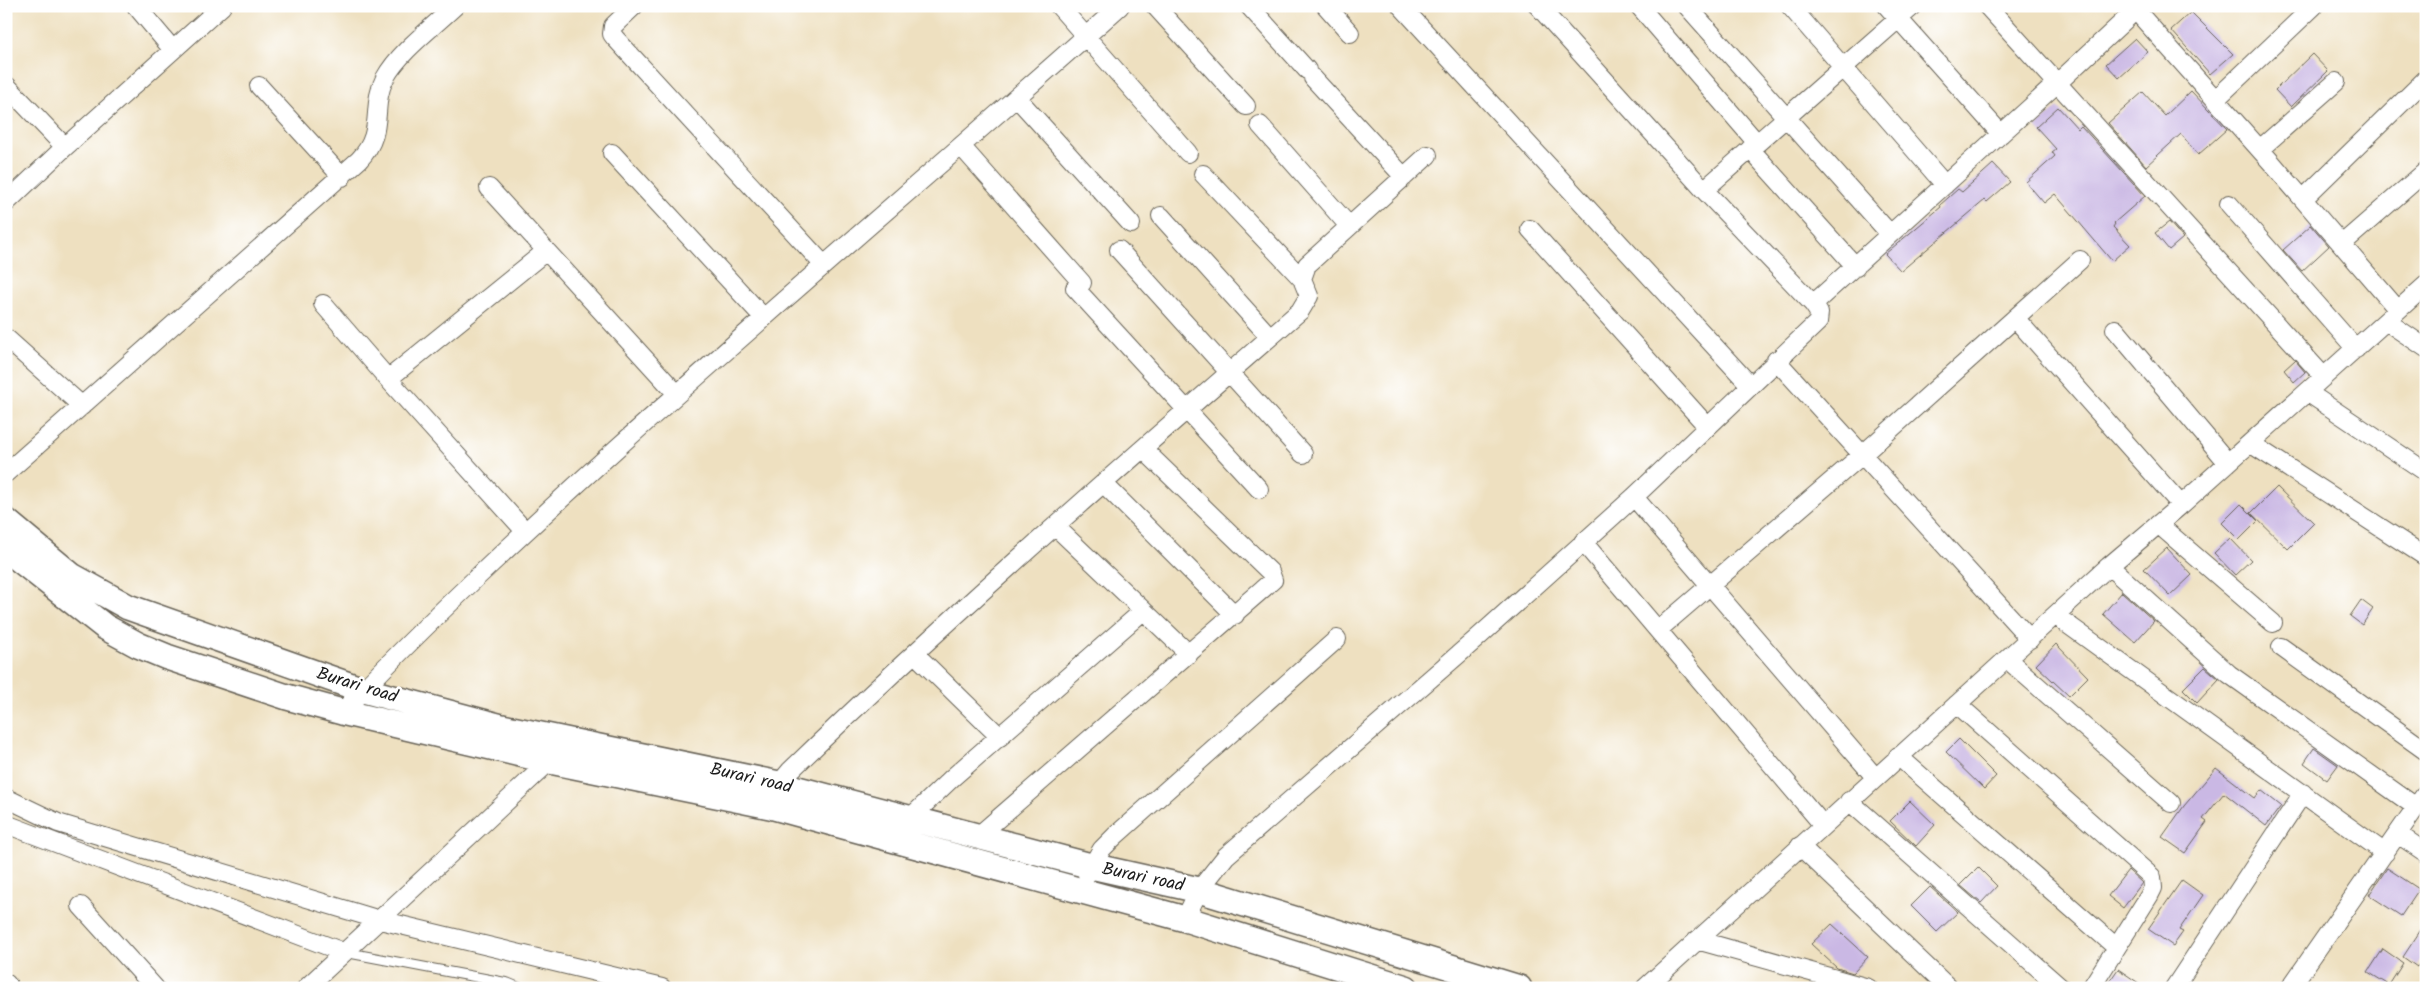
<svg xmlns="http://www.w3.org/2000/svg" width="2432" height="994" font-family="Kalam,sans-serif">
	<style>
		.building { fill: #cab8e4 }
		.lines { fill: none; stroke-linecap: round; stroke-linejoin: round }
		.service-casing { stroke: #666155; stroke-width: 11 }
		.minor-casing { stroke: #666155; stroke-width: 20 }
		.secondary-casing { stroke: #666155; stroke-width: 28 }
		.service { stroke: #fff; stroke-width: 9 }
		.minor { stroke: #fff; stroke-width: 18 }
		.secondary { stroke: #fff; stroke-width: 25 }
		.labels { text-anchor: middle; dominant-baseline: central; stroke-width: 5; stroke-linejoin: round; paint-order: stroke }
		.street-label { font-size: 18px; fill: #1c1c1c; stroke: #fff }
	</style>
	<rect width="100%" height="100%" fill="#fff"/>
	<filter id="ink" filterUnits="userSpaceOnUse"><feTurbulence type="fractalNoise" baseFrequency=".02" numOctaves="2"/><feDisplacementMap in="SourceGraphic" scale="10" xChannelSelector="R" yChannelSelector="G"/><feConvolveMatrix kernelMatrix="1 2 1 2 8 2 1 2 1" color-interpolation-filters="sRGB"/></filter>
	<filter id="wash" filterUnits="userSpaceOnUse"><feTurbulence type="fractalNoise" baseFrequency=".0096" numOctaves="4" result="noise"/><feDisplacementMap in="SourceGraphic" scale="20" xChannelSelector="R" yChannelSelector="G"/><feGaussianBlur stdDeviation="1.12" result="paint"/><feColorMatrix in="noise" values="0 0 0 0 0 0 0 0 0 0 0 0 0 0 0 0 0 1.4 0 .05"/><feComposite in="paint" operator="in"/></filter>
	<g filter="url(#wash)">
		<rect width="100%" height="100%" fill="#eee0c0"/>
		<g id="blocks">
			<path class="building" d="M 2191,12 L 2233,54 L 2210,74 L 2171,30 Z
				M 2135,38 L 2148,52 L 2119,78 L 2106,64 Z
				M 2312,54 L 2328,71 L 2291,107 L 2275,90 Z
				M 2191,91 L 2227,129 L 2198,155 L 2181,134 L 2146,166 L 2108,123 L 2143,92 L 2165,116 Z
				M 2058,107 L 2078,129 L 2081,126 L 2145,196 L 2114,223 L 2115,224 L 2113,227 L 2130,245 L 2112,261 L 2055,194 L 2044,203 L 2026,182 L 2055,156 L 2052,152 L 2056,149 L 2036,127 Z
				M 1993,164 L 2010,182 L 1987,202 L 1985,200 L 1901,271 L 1885,254 L 1941,207 L 1940,205 L 1958,189 L 1962,192 Z
				M 2169,222 L 2183,238 L 2169,250 L 2155,233 Z
				M 2311,225 L 2329,246 L 2302,271 L 2283,250 Z
				M 2295,360 L 2305,372 L 2294,382 L 2284,370 Z
				M 2277,487 L 2314,523 L 2288,549 L 2251,513 Z
				M 2241,504 L 2258,521 L 2239,540 L 2222,523 Z
				M 2230,538 L 2251,560 L 2235,575 L 2214,553 Z
				M 2167,548 L 2192,575 L 2170,596 L 2144,569 Z
				M 2122,592 L 2154,621 L 2135,642 L 2103,614 Z
				M 2361,600 L 2373,609 L 2362,625 L 2350,616 Z
				M 2056,644 L 2088,677 L 2069,696 L 2036,665 Z
				M 2205,667 L 2219,679 L 2197,703 L 2183,689 Z
				M 1959,739 L 1996,776 L 1984,789 L 1946,752 Z
				M 2314,748 L 2338,765 L 2327,780 L 2304,763 Z
				M 2216,768 L 2255,798 L 2261,790 L 2281,806 L 2266,826 L 2224,793 L 2203,819 L 2207,822 L 2185,853 L 2162,837 L 2184,806 Z
				M 1910,801 L 1935,825 L 1916,846 L 1890,821 Z
				M 1978,867 L 1997,886 L 1981,903 L 1960,885 Z
				M 2387,868 L 2419,889 L 2401,916 L 2369,895 Z
				M 2128,870 L 2142,883 L 2123,908 L 2108,896 Z
				M 2182,880 L 2203,895 L 2179,930 L 2183,932 L 2173,946 L 2148,929 Z
				M 1930,887 L 1958,912 L 1937,932 L 1911,906 Z
				M 2426,922 L 2426,954 L 2417,967 L 2403,957 Z
				M 1832,924 L 1868,957 L 1853,973 L 1837,968 L 1811,944 Z
				M 2383,949 L 2403,963 L 2389,985 L 2368,972 Z
				M 2118,969 L 2146,988 L 2105,988 Z"/>
		</g>
	</g>
	<g filter="url(#ink)">
		<use href="#blocks" fill-opacity="0" stroke="#666155" stroke-width="1"/>
		<g class="lines">
			<g class="service-casing">
				<path id="service" d="M 344,952 L 508,983 L 520,988"/>
			</g>
			<g class="minor-casing">
				<path id="minor" d="M 136,6 L 173,50
					M 634,6 L 613,26 L 612,34 L 615,38 L 823,264
					M 1059,6 L 1188,153
					M 1155,6 L 1246,106
					M 1249,6 L 1307,70
					M 1326,6 L 1350,33
					M 1401,6 L 1750,385
					M 1639,6 L 1757,143
					M 1687,6 L 1890,234
					M 1790,6 L 1945,185
					M 1887,6 L 2001,134
					M 1987,6 L 2324,377
					M 2132,6 L 2271,162 L 2398,310
					M 1313,78 L 1404,177
					M 6,85 L 65,147
					M 259,86 L 342,177
					M 1017,98 L 1131,224
					M 2216,99 L 2314,6
					M 1260,125 L 1349,226
					M 961,146 L 1082,283 L 1075,288 L 1259,489
					M 1750,149 L 1856,267
					M 2260,149 L 2336,82
					M 612,153 L 764,318
					M 1203,174 L 1302,279
					M 489,188 L 677,394
					M 1704,190 L 1913,6
					M 2303,199 L 2426,79
					M 6,203 L 65,147 L 222,6
					M 2229,204 L 2356,349
					M 1161,216 L 1270,337
					M 1530,229 L 1707,426
					M 2342,244 L 2426,171
					M 1119,250 L 1303,454
					M 323,304 L 388,379 L 525,531
					M 1813,304 L 2065,76 L 2140,6
					M 2015,318 L 2181,505
					M 2386,321 L 2426,348
					M 2115,329 L 2228,463
					M 6,338 L 82,406
					M 1776,360 L 2030,639
					M 388,379 L 546,251
					M 2307,392 L 2426,472
					M 2250,443 L 2426,557
					M 6,473 L 359,160 C 386,132 370,107 385,78 C 399,52 433,27 455,6
					M 1104,484 L 1235,615
					M 1634,497 L 1875,777
					M 2158,524 L 2273,623
					M 1056,527 L 1189,654
					M 1583,542 L 1823,825
					M 2109,566 L 2229,674 L 2416,807
					M 2056,616 L 2385,853
					M 1658,630 L 1862,455 L 2080,260
					M 2281,647 L 2426,751
					M 915,654 L 1000,737
					M 2007,659 L 2171,803
					M 1957,704 L 2152,877 L 2153,888 L 2149,896 L 2091,988
					M 342,712 C 429,620 522,534 616,449 C 782,299 953,155 1120,6
					M 1898,756 L 2116,947
					M 775,793 L 779,784 L 790,771 C 954,612 1128,461 1300,311 L 1309,296 L 1302,279 L 1307,265 L 1428,155
					M 6,798 L 58,823 L 380,920 L 662,988
					M 1849,801 L 2061,988
					M 910,818 L 952,778 L 1143,611
					M 6,824 L 343,952
					M 2398,834 L 2426,853
					M 978,836 L 1273,580 L 1270,572 L 1143,449
					M 1800,846 L 1949,988
					M 1087,874 L 1102,849 L 1115,836 L 1337,639
					M 81,906 L 155,988
					M 1185,919 L 1199,890 L 1226,856 L 1475,640 L 1634,497 L 1818,322 L 1819,313 L 1813,304 L 1704,190 L 1538,6
					M 1697,940 L 1868,988
					M 6,983 L 10,988
					M 306,988 L 550,761 L 553,753
					M 1645,988 L 2109,566 L 2181,505 L 2426,285
					M 2174,988 L 2303,793
					M 2290,988 L 2426,793"/>
			</g>
			<g class="secondary-casing">
				<path id="secondary" d="M 6,521 L 72,576 L 128,607 L 363,690 L 502,727 L 779,784 L 1091,866 L 1199,890 L 1519,988
					M 6,549 L 105,627 L 138,645 L 167,657 L 287,697 L 342,712 L 550,761 L 770,806 L 1185,919 L 1406,988"/>
			</g>
			<use href="#service" class="service"/>
			<use href="#minor" class="minor"/>
			<use href="#secondary" class="secondary"/>
		</g>
	</g>
	<g class="labels">
		<g class="street-label">
			<text transform="translate(357 686) rotate(17)">Burari road</text>
			<text transform="translate(751 779) rotate(13)">Burari road</text>
			<text transform="translate(1143 878) rotate(12)">Burari road</text>
		</g>
	</g>
	<rect width="2432" height="994" fill="none" stroke="#fff" stroke-width="25"/>
</svg>
